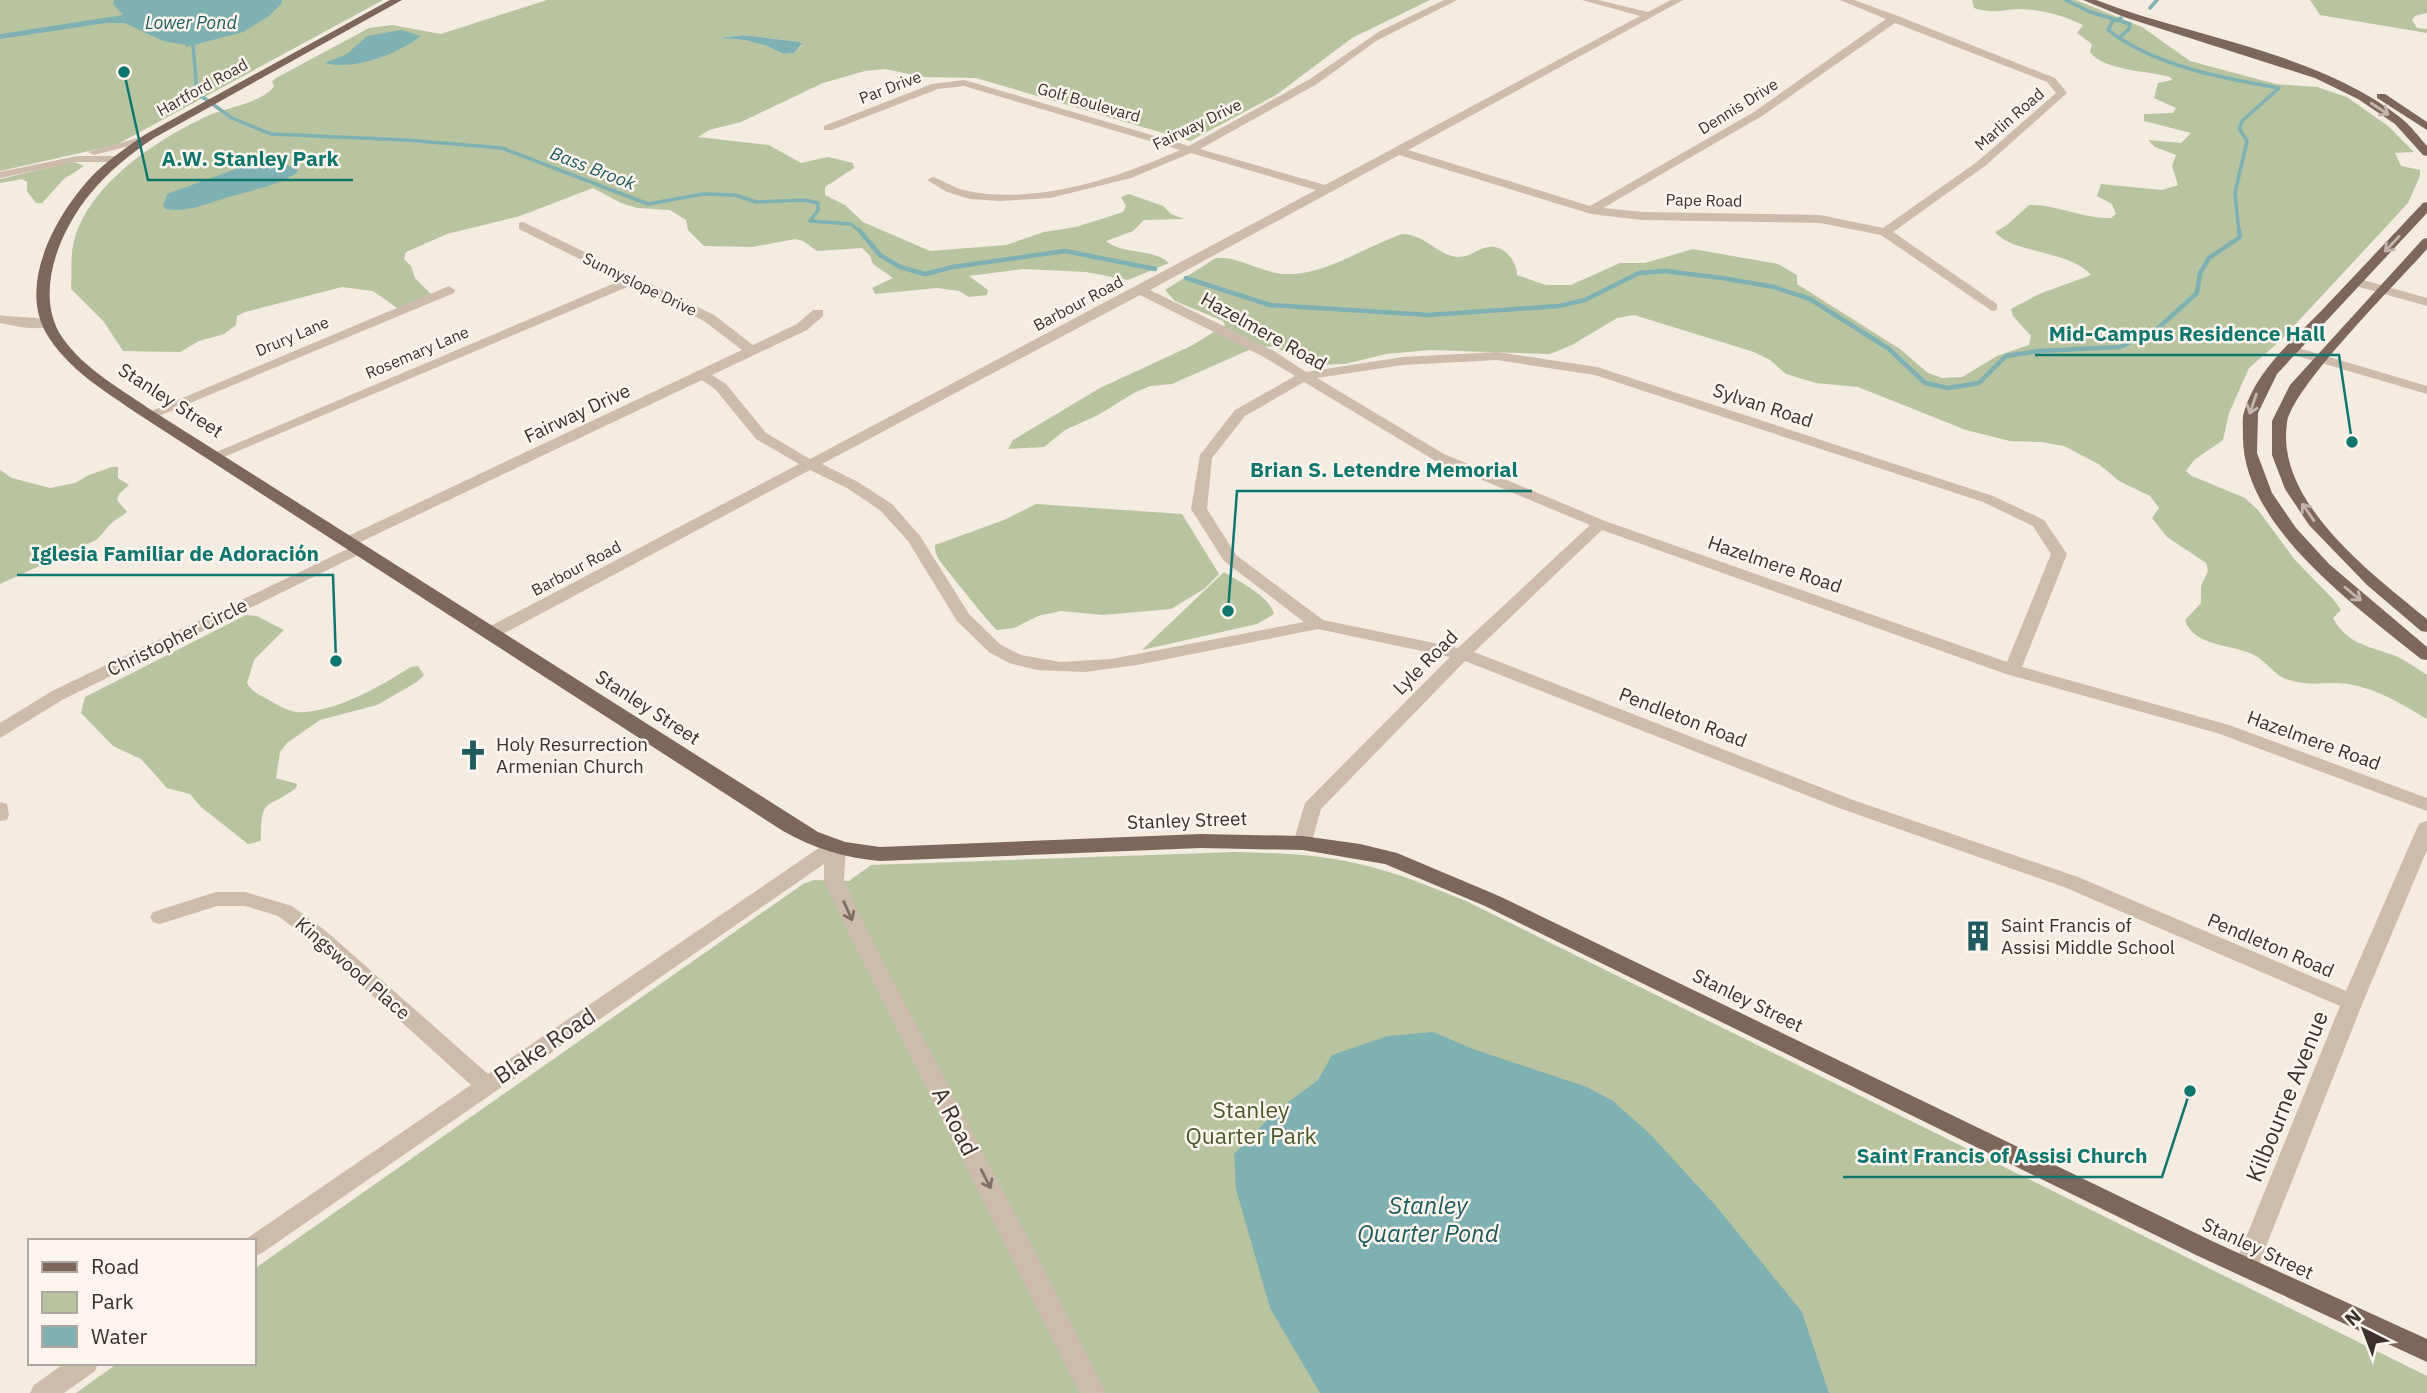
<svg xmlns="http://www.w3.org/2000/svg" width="2427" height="1393" font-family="'IBM Plex Sans',sans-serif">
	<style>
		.green { fill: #b8c4a0; fill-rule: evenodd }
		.water { fill: #7fb0b2 }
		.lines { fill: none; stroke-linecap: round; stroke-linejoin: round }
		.stream-far1 { stroke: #7fb0b2; stroke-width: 3.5 }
		.stream { stroke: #7fb0b2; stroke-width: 4.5 }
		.minor { fill: #cdbbac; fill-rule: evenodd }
		.major { fill: #7d675c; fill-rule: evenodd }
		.oneway { stroke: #c2b5ac }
		.oneway2 { stroke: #7d6f65 }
		.labels { text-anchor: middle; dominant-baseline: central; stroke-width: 5; stroke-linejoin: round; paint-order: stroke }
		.far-street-label { font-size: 16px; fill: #3b302b; stroke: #fbf5ee }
		.far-water-label { font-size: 18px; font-style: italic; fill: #1f5a5e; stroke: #fbf5ee }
		.street-label { font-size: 19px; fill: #3b302b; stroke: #fbf5ee }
		.poi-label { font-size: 19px; fill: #3b302b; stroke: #fbf5ee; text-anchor: start }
		.near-street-label { font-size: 23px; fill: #3b302b; stroke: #fbf5ee }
		.near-park-label { font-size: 23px; fill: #4a5a2e; stroke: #fbf5ee }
		.near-water-label { font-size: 24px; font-style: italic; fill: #1f5a5e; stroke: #fbf5ee }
		.leader { fill: none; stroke: #0f766e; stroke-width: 2.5 }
		.callout-dot { fill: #0f766e; stroke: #fbf5ee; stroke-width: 2.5 }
		.callout-label { font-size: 21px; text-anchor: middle; font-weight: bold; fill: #0f766e; stroke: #fbf5ee; stroke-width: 5; stroke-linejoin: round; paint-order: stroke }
	</style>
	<rect width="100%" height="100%" fill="#f4ebe1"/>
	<path class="green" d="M 0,0 L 383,0 L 116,145 L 0,171 Z
		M 547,0 L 1430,0 L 1352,38 L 1276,95 L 1190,141 L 976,78 L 923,77 L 885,69 L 865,71 L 823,83 L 741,122 L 709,130 L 698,137 L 769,145 L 801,163 L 828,157 L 853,163 L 854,168 L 825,187 L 825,195 L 845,205 L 863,222 L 930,251 L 1006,245 L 1044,232 L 1076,227 L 1123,212 L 1126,206 L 1121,197 L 1129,194 L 1163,206 L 1171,214 L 1184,219 L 1144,220 L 1133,231 L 1106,241 C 1123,255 1153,248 1169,263 L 1128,280 L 1086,272 L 1023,269 L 969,276 L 988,290 L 987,295 L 969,297 L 959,291 L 937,288 L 875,294 L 872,288 L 893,278 L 873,264 L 870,256 L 862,248 L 817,251 L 803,241 L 795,239 L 752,247 L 704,246 L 688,230 L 686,220 L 670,210 L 637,208 L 621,203 L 593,188 L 520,216 L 447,234 L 406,252 L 404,259 L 411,266 L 415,278 L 436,299 L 400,310 L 373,291 L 342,287 L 245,312 L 237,316 L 236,325 L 224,334 L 199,341 L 180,352 L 123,351 L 104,322 L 71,289 C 72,273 70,256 74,241 C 90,183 155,141 207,116 C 229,106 257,105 274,87 L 272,81 L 278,77 L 369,28 L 392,25 L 441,34 ZM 743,35 L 800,42 L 802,45 L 794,53 L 783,54 L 767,46 L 745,40 L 719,38 Z
		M 1972,0 L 2076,0 L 2142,27 L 2190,61 L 2276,84 L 2317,87 L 2347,97 L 2388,126 L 2414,152 L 2395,153 L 2401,166 L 2420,170 L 2420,176 L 2408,203 L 2280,341 L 2249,368 L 2229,413 L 2223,440 L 2194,460 L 2186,471 L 2192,476 L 2245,498 L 2258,510 L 2295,560 L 2333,599 L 2341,610 L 2333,618 C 2347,644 2368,646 2393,655 C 2406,660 2416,668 2427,675 L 2427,719 C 2402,704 2378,689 2348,684 C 2329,681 2309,687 2289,680 C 2274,676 2268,662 2254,655 C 2233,644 2193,647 2185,620 L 2201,603 L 2201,586 L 2208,571 L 2206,563 L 2167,537 L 2152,518 L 2159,508 L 2150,496 L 2119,481 L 2100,465 L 2064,446 L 2041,442 L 2010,441 L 1966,430 L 1858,387 L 1816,383 L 1786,374 L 1770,360 L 1754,352 L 1634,315 L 1617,318 L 1572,345 L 1550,354 L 1430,350 L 1386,354 L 1345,364 L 1316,365 L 1302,362 L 1276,347 L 1258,346 L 1172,384 L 1150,386 L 1134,393 L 1098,415 L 1065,430 L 1044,447 L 1008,449 L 1013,440 L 1100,388 L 1193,345 L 1225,325 L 1223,321 L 1175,301 L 1165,290 L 1216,258 C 1235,255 1263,273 1284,274 C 1325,276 1364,247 1402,234 C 1427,235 1435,254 1457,257 C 1469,258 1478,248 1489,247 C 1504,245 1517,261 1517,275 L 1546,285 L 1571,285 L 1620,263 L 1645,263 L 1693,249 L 1778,264 L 1797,275 L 1797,284 L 1900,349 L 1928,373 L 1942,378 L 1962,377 L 1997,356 L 2029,345 L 2031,336 L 2013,316 L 2011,309 L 2039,294 L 2091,275 C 2070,250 2013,254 1995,232 L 2007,225 L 2029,205 C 2057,204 2082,219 2111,218 L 2116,214 L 2112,204 L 2097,196 L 2101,184 L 2162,190 L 2178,185 L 2172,166 L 2176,155 L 2155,147 L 2148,140 L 2181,143 L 2191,133 L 2144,121 L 2144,114 L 2173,113 L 2176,108 L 2154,98 L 2158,83 L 2172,80 L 2170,77 C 2151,71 2103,71 2090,52 L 2092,44 L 2077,33 L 2083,25 C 2065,16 2043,10 2023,9 C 2005,8 1995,15 1974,8 Z
		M 2310,0 L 2427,0 L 2427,13 L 2415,16 L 2412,20 L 2417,28 L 2427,29 L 2427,33 L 2320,15 Z
		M 74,162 L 84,166 L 64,179 L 42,203 L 36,203 L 27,191 L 27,182 L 22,179 L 0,183 L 0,179 Z
		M 112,467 L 118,467 L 118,478 L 129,485 L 119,494 L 117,500 L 127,512 C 123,516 117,518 113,522 C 106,528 103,534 96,540 L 0,584 L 0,470 L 12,478 L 50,488 L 75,483 L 89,475 Z
		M 1036,504 L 1182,514 L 1219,574 L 1204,589 L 1171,609 L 1103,615 L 1061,611 L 1038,616 L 1014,628 L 997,630 C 992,627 947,570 940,561 C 936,555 935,552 935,545 L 1004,520 Z
		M 1224,572 C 1239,582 1270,596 1274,614 L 1257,624 L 1142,650 Z
		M 246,615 L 257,616 L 284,630 L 254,660 L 247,683 C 252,692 260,695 269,700 C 279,706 292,714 305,712 C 342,709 380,686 411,667 L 418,666 L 424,675 L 417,682 L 377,705 L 320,720 L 287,743 L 280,752 L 276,778 L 297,784 L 296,788 C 266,811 261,795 261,841 L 248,844 L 201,807 L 190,794 L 167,788 L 141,759 L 113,746 L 81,713 L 85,697 Z
		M 1235,852 C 1276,853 1318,854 1359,864 C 1396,872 1431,887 1466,901 L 2427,1376 L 2427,1393 L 76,1393 L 118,1363 L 254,1363 L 254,1269 L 803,884 L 814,880 L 849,881 L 871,865 Z"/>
	<path class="water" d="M 114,0 L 282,0 L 282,3 L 269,16 L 243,32 L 186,47 L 186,45 L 163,41 L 125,23 L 106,23 L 0,39 L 0,34 L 123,15 L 113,4 Z
		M 401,30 L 421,36 C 397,54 355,71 325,63 L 347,54 L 367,36 Z
		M 743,35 L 800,42 L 802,44 L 794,53 L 783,54 L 767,46 L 745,40 L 718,38 Z
		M 279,161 L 298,170 L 297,173 C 275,186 253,190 229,197 C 207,203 189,213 166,209 L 163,206 L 167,194 L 255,162 Z
		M 1433,1032 L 1473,1049 L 1587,1087 L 1613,1101 L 1651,1135 L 1716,1206 L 1802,1312 L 1829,1393 L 1320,1393 L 1270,1308 L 1236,1189 L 1234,1154 L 1276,1111 L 1318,1080 L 1332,1055 L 1388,1036 Z"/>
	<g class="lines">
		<path class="stream-far1" d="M 2066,0 L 2090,12 L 2130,24 L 2129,29 L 2119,38
			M 2150,8 L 2157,0
			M 2121,18 L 2112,22 L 2108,30 C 2155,66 2221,78 2279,88 L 2243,120 L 2239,128 L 2247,141 L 2235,193 L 2239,232
			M 189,39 L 193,44 L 197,93 L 232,118 L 271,134 L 406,140 L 502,148 L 648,204 L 703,194 L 735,195 L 756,202 L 804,200 L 818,203 L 818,210 L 810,221 L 851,224 L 861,232"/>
		<path class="stream" d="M 859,230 L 880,255 L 900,267 L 925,274 L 953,267 L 1065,251 L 1155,269
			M 1186,278 L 1270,305 L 1429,315 L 1559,306 L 1585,300 L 1639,273 L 1665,271 L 1722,278 L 1774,287 L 1810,299 L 1889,349 L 1925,383 L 1948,388 L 1979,383 L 2006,356 L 2039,351 L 2120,347 L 2157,329 L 2197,293 L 2200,273 L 2209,258 L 2240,237 L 2239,230"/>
		<path class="minor" d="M 1444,0 L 1457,0 L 1376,41 L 1317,84 L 1200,149 L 1325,185 L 1640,16 L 1582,0 L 1598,0 L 1648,12 L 1671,0 L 1683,0 L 1408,150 L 1590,206 L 1754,112 L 1886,19 L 1840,0 L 1854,0 L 1898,16 L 2055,78 L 2067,93 L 1985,166 L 1893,232 L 1997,304 L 1997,310 L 1992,311 L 1881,235 L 1820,223 L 1642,220 L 1591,214 L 1399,155 L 1150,290 L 1274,351 L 1306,372 L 1403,357 L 1497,352 L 1597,367 L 1993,496 L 2044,520 L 2067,554 L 2022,667 L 2229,725 L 2427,798 L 2427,811 L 2217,733 L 2006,674 L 1602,530 L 1474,652 L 1853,800 L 2078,877 L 2346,991 L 2417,828 L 2420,823 L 2427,821 L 2427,850 L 2363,1002 L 2255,1274 L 2246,1277 L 2237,1274 L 2234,1267 L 2340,1006 L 2064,887 L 1839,808 L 1465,661 L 1321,809 L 1310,848 L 1296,848 L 1293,843 L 1305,803 L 1450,657 L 1318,629 L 1137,665 L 1085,672 L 1037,670 L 1009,663 L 989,652 L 957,621 L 908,541 L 881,511 L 847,488 L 810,470 L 497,637 L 485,637 L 483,633 L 485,629 L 799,464 L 756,439 L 716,390 L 702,380 L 354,545 L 342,545 L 340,542 L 342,539 L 742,350 L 704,321 L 632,285 L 219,459 L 214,460 L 207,456 L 622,280 L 519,229 L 519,223 L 523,222 L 714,315 L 753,345 L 797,324 L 813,310 L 823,310 L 823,316 L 807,330 L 712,375 L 726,384 L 766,433 L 810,459 L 1316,190 L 1191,153 L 1131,178 L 1050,198 L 1000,201 L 970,199 L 947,192 L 927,180 L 933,177 C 945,181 955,189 968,191 C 1036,205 1118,178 1180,150 L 964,86 L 938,89 L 832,130 L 824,130 L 824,126 L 932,84 L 964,80 L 1189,146 L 1310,79 L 1380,31 ZM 1895,23 L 2047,82 L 2056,93 L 1977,162 L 1883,228 L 1820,215 L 1642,212 L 1603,208 L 1762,116 ZM 1140,295 L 1264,357 L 1295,376 L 1235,410 L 1200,455 L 1191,509 L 1224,561 L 1304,622 L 1111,659 L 1060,662 L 1021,655 L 1001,645 L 969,614 L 920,536 L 892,504 L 858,482 L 822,464 ZM 1497,360 L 1595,375 L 1983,502 L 2033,526 L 2051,554 L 2007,662 L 1605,521 L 1444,454 L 1317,378 L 1403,365 ZM 1304,382 L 1434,460 L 1590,525 L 1458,648 L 1323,620 L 1236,555 L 1207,509 L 1212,458 L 1245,416 Z
			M 145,136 L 151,139 L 149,141 L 94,155 L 88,152 Z
			M 77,156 L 118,156 L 124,159 L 118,162 L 77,162 L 0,178 L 0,172 Z
			M 2356,278 L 2427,298 L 2427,306 L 2352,285 L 2352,279 Z
			M 449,286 L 455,290 L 454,293 L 154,418 L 149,419 L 142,415 Z
			M 0,315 C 14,318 45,316 55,323 C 42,333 16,326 0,323 Z
			M 2292,346 L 2427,386 L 2427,394 L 2287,353 L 2287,347 Z
			M 358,544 L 366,549 L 364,552 L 64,699 L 0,738 L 0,723 L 52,691 Z
			M 0,802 L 7,804 L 9,815 L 7,820 L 0,821 Z
			M 836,839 L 843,841 L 846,846 L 844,880 L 870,936 L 1037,1256 L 1106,1393 L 1080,1393 L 850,936 L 824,880 L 824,864 L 262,1253 L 254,1256 L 254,1241 L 245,1241 L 246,1239 L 471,1085 L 313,942 L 278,916 L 245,906 L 217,906 L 160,924 L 153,922 L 150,917 L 153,912 L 216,892 L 245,892 L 292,906 L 327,932 L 488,1074 L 829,841 Z
			M 65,1363 L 98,1363 L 95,1371 L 64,1393 L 30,1393 L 34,1385 Z"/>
		<path class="major" d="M 390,0 L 402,0 L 154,138 C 130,154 108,172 90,194 C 60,230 33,294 62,337 C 83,368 118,387 148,408 L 818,832 L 845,842 L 880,847 L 1201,834 L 1303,836 L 1360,844 L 1397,853 L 1499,896 L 2212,1241 L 2427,1339 L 2427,1362 L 2196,1255 L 1485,906 L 1385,864 L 1303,850 L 1201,848 L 880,861 C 845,858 813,848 783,831 L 138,414 C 105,391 67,369 46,333 C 17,281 59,210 95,173 C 111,158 128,146 146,134 Z
			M 2083,0 L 2096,0 C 2194,38 2318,52 2401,118 C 2411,126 2419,137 2427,146 L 2427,156 L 2423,155 L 2395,124 L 2358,99 L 2315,78 L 2124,17 Z
			M 2377,94 L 2385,94 L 2427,122 L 2427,130 L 2377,98 Z
			M 2427,202 L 2427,213 L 2277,374 L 2258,413 L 2257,453 L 2272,493 L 2296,528 L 2329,564 L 2427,647 L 2427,660 L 2421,659 C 2356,606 2240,525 2243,433 C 2243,426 2242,418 2244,412 C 2256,370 2295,338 2324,308 C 2357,273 2390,238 2423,203 Z
			M 2427,238 L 2427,249 C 2398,282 2292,387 2287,423 C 2275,502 2373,575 2427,619 L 2427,632 L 2421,631 L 2367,585 L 2309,525 L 2285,489 L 2272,455 L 2272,421 L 2290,385 L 2423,239 Z"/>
	</g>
	<defs><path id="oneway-shaft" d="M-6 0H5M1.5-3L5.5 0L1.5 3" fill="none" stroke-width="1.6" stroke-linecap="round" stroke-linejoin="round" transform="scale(1.75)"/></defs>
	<g class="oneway">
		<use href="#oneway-shaft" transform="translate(2380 109) rotate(33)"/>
		<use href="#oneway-shaft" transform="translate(2392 244) rotate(133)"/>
		<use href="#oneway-shaft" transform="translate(2253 404) rotate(109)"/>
		<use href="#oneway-shaft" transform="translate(2308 512) rotate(-125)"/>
		<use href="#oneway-shaft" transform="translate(2353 594) rotate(40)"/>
	</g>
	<g class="oneway2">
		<use href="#oneway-shaft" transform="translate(848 911) rotate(66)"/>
		<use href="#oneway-shaft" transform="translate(986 1179) rotate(63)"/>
	</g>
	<defs>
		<g id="church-bare" transform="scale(2.415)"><path d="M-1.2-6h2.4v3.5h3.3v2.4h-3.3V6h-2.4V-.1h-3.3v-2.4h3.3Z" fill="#1f5a5e" stroke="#fbf5ee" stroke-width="2.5" paint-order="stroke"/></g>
		<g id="building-bare" transform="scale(2.415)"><path d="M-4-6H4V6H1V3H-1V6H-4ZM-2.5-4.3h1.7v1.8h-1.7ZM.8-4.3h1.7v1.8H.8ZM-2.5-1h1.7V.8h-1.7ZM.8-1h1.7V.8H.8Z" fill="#1f5a5e" stroke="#fbf5ee" stroke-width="2.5" paint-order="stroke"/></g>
	</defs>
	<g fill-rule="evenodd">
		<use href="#church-bare" x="473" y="755"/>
		<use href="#building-bare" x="1978" y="936"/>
	</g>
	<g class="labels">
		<g class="far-street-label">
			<text transform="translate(202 87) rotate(-29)">Hartford Road</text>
			<text transform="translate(890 87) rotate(-21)">Par Drive</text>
			<text transform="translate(1089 102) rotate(16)">Golf Boulevard</text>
			<text transform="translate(1738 106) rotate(-32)">Dennis Drive</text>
			<text transform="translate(2009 119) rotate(-41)">Marlin Road</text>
			<text transform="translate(1197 124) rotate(-26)">Fairway Drive</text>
			<text transform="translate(1704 200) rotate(1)">Pape Road</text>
			<text transform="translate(640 284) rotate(26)">Sunnyslope Drive</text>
			<text transform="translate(1078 303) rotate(-28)">Barbour Road</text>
			<text transform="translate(292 336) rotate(-23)">Drury Lane</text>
			<text transform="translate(417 352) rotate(-23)">Rosemary Lane</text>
			<text transform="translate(576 568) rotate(-28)">Barbour Road</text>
		</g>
		<g class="far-water-label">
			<text x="191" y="22">Lower Pond</text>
			<text transform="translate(593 168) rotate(21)">Bass Brook</text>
		</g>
		<g class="street-label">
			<text transform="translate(1264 331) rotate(29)">Hazelmere Road</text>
			<text transform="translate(171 400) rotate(33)">Stanley Street</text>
			<text transform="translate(1763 405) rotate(18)">Sylvan Road</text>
			<text transform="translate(577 413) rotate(-25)">Fairway Drive</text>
			<text transform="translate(1775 564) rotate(19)">Hazelmere Road</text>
			<text transform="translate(177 637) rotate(-26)">Christopher Circle</text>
			<text transform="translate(1425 662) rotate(-45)">Lyle Road</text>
			<text transform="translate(648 707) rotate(33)">Stanley Street</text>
			<text transform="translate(1683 717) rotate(21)">Pendleton Road</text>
			<text transform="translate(2314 740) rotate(20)">Hazelmere Road</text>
			<text transform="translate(1187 820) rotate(-2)">Stanley Street</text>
			<text transform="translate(2271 945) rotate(23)">Pendleton Road</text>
			<text transform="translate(353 968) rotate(41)">Kingswood Place</text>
			<text transform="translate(1748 1000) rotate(26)">Stanley Street</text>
			<text transform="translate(2258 1248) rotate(25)">Stanley Street</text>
		</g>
		<g class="poi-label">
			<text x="496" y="744">Holy Resurrection<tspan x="496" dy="22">Armenian Church</tspan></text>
			<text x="2001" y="925">Saint Francis of<tspan x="2001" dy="22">Assisi Middle School</tspan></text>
		</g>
		<g class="near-street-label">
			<text transform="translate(544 1045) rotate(-34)">Blake Road</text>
			<text transform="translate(2286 1096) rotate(-68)">Kilbourne Avenue</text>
			<text transform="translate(956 1121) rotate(63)">A Road</text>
		</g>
		<g class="near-park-label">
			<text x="1251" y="1109">Stanley<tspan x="1251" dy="26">Quarter Park</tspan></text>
		</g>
		<g class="near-water-label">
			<text x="1428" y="1205">Stanley<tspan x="1428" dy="28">Quarter Pond</tspan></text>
		</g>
	</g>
	<path class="leader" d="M124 72L148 180H353M2352 442L2339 355H2035M1228 611L1237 491H1532M336 661L333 575H17M2190 1091L2162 1177H1843"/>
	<g class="callout-dot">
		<circle cx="124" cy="72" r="7"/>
		<circle cx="2352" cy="442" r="7"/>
		<circle cx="1228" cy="611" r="7"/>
		<circle cx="336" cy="661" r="7"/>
		<circle cx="2190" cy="1091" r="7"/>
	</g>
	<g class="callout-label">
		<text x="250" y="166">A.W. Stanley Park</text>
		<text x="2187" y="341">Mid-Campus Residence Hall</text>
		<text x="1384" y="477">Brian S. Letendre Memorial</text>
		<text x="175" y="561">Iglesia Familiar de Adoración</text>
		<text x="2002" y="1163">Saint Francis of Assisi Church</text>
	</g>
	<rect x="28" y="1239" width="228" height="126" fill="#fbf5ee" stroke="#aea6a0" stroke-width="2"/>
	<rect x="42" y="1262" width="35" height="10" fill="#7d675c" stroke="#aea6a0" stroke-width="2"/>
	<text x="91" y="1274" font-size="21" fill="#3b302b">Road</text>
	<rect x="42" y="1292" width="35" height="21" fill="#b8c4a0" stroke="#aea6a0" stroke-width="2"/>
	<text x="91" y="1309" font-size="21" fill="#3b302b">Park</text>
	<rect x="42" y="1326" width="35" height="21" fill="#7fb0b2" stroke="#aea6a0" stroke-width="2"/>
	<text x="91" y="1344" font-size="21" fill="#3b302b">Water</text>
	<g transform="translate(2364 1330) rotate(318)" stroke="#fbf5ee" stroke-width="5" paint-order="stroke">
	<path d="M0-5L12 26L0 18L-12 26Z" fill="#3b302b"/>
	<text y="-10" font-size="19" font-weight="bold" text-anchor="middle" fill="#3b302b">N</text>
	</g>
</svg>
